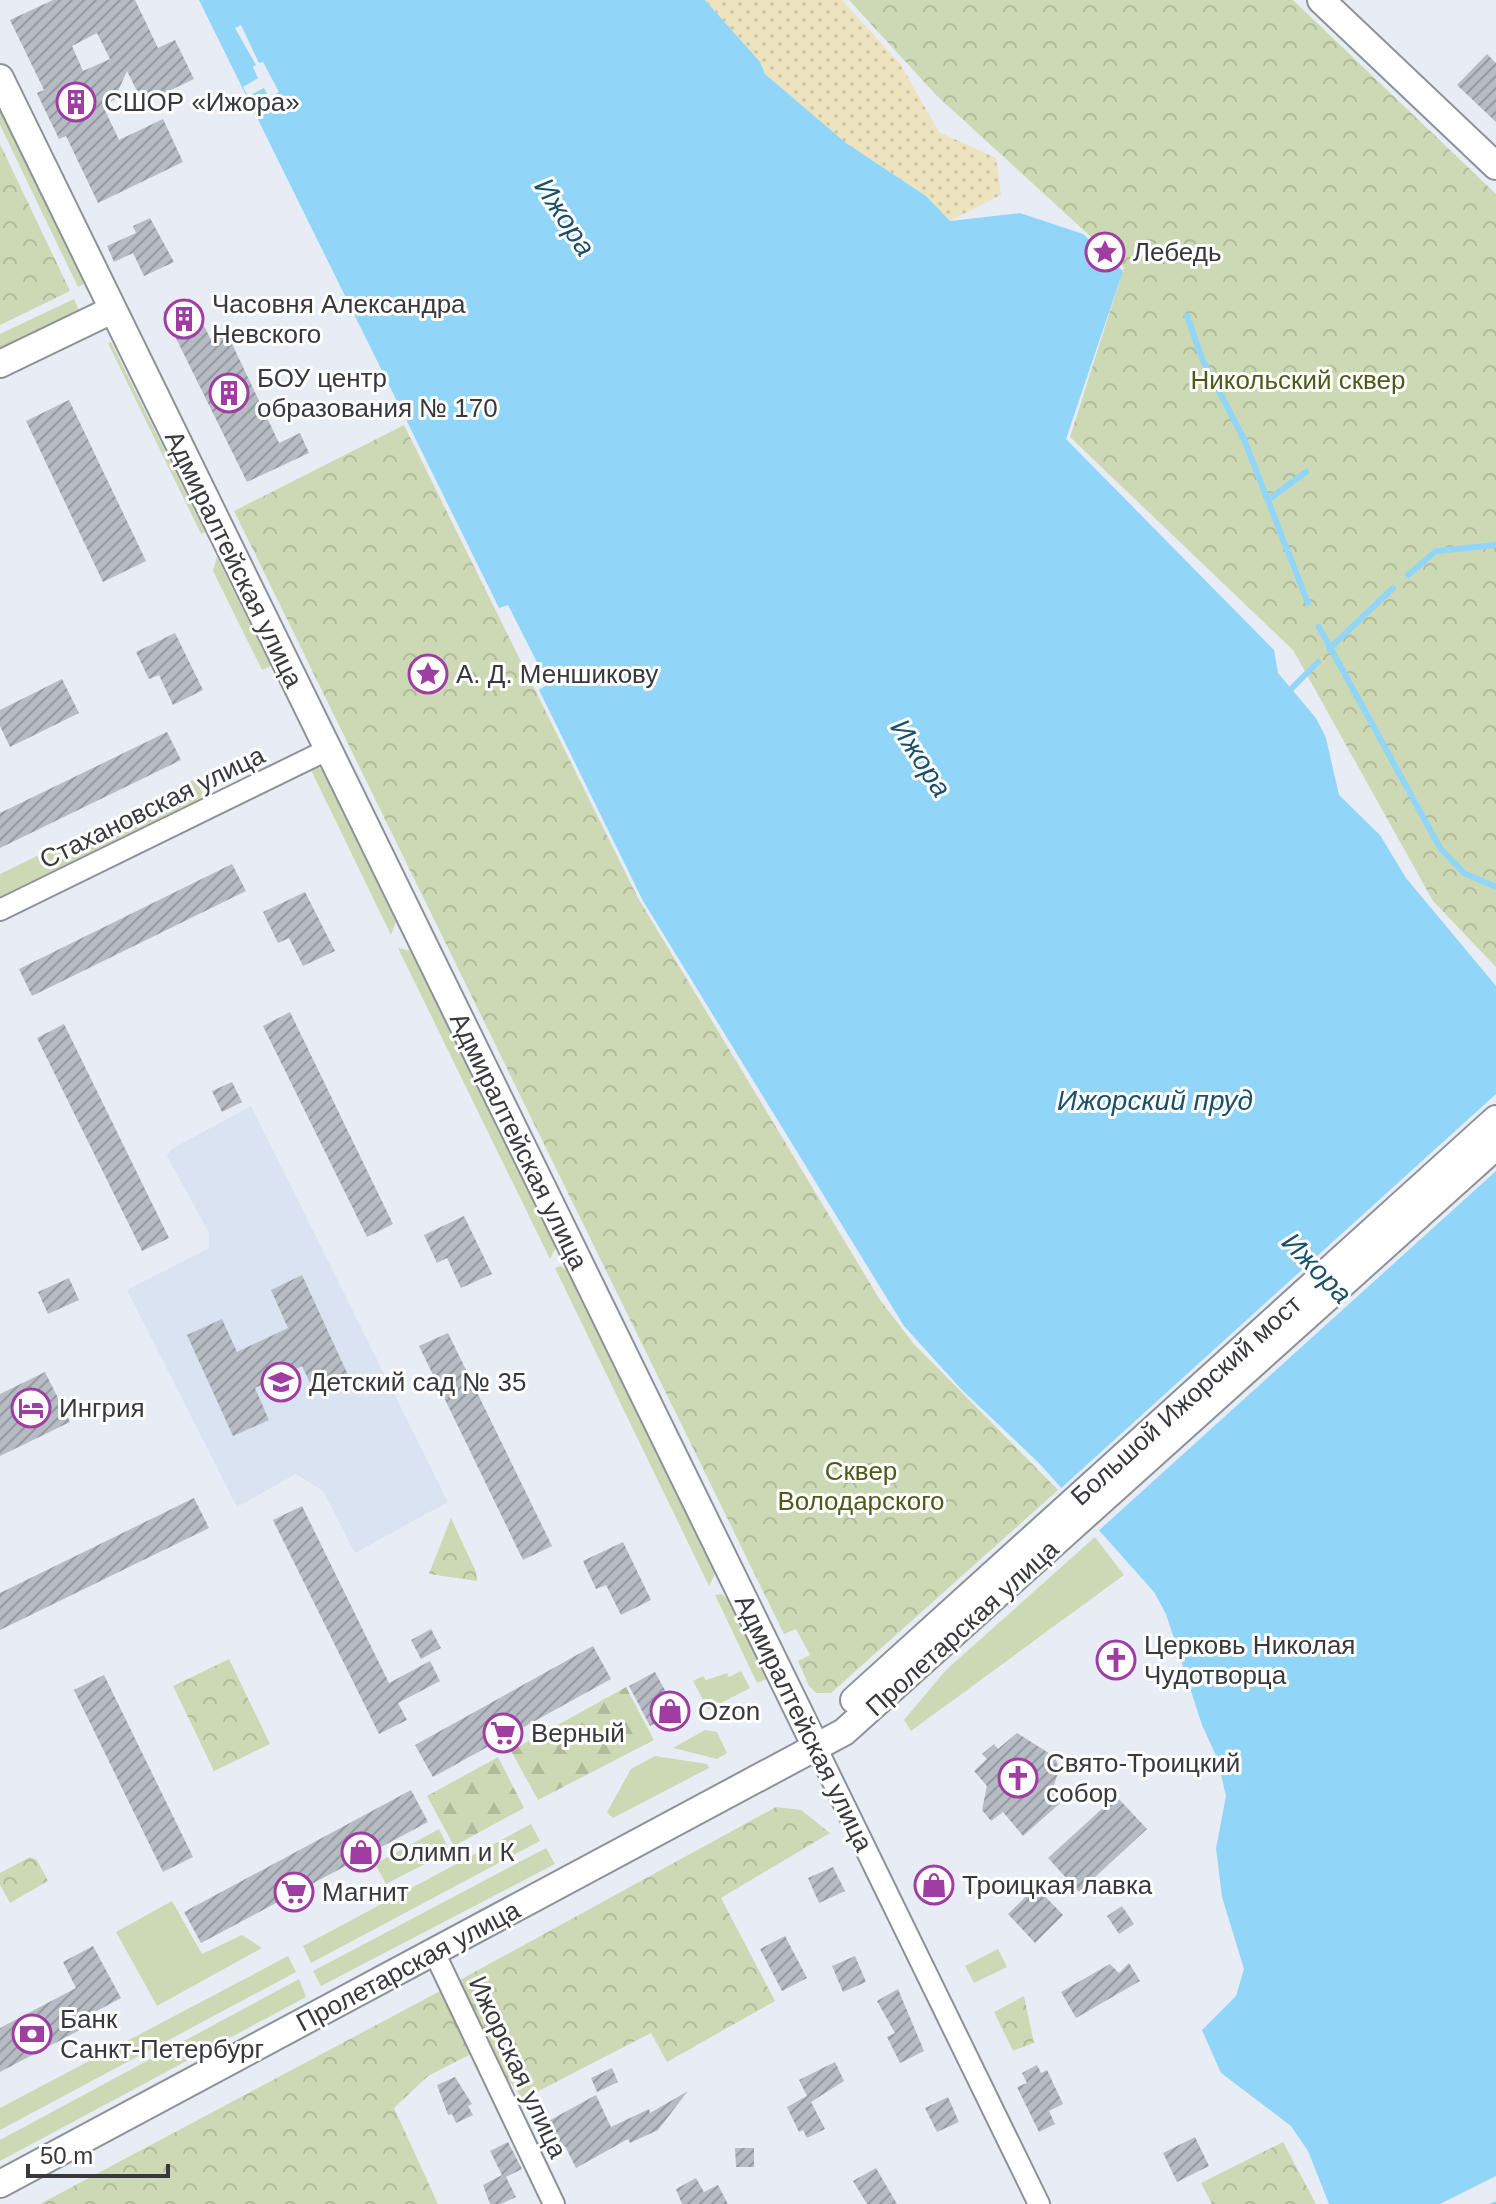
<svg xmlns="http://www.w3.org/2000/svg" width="1496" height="2204" font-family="Helvetica,sans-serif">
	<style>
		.built { fill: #d9e3f1 }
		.grass { fill: #cdd9b4 }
		.forest { fill: url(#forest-firs) }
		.sand { fill: url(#sand-dots) }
		.park { fill: url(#park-crowns) }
		.water { fill: #91d6f9 }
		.pier { fill: #e8edf5 }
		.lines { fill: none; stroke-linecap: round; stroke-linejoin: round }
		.stream { stroke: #91d6f9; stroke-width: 6 }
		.building { fill: url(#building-hatch); fill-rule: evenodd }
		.street-casing { stroke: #8c9298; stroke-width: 24 }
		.secondary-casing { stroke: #8c9298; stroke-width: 30 }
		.street { stroke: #fff; stroke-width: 20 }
		.secondary { stroke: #fff; stroke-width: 26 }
		.labels { text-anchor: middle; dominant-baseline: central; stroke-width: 6; stroke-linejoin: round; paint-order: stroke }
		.poi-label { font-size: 26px; fill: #37393c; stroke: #fff; text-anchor: start }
		.park-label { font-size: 26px; fill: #4b5c1a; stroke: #fff }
		.street-label { font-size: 26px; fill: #37393c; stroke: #fff }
		.water-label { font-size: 28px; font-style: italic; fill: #1a5069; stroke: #fff }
	</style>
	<defs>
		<pattern id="forest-firs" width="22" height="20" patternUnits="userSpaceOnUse" patternTransform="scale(2)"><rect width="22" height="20" fill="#cdd9b4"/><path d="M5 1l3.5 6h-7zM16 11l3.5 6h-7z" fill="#b1bb9c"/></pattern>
		<pattern id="sand-dots" width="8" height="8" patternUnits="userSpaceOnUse" patternTransform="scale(2)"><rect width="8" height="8" fill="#ede3be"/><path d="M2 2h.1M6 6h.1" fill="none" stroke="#ccc4a4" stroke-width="1.8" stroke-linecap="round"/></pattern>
		<pattern id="park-crowns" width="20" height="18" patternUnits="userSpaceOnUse" patternTransform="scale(2)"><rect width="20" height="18" fill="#cdd9b4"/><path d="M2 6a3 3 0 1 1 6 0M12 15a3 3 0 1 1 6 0" fill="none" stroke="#b1bb9c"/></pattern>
		<pattern id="building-hatch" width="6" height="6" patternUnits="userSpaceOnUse" patternTransform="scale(2)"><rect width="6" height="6" fill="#b6bcc3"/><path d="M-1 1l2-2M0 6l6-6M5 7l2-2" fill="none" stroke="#959aa0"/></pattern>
	</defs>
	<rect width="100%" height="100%" fill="#e8edf5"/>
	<path class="built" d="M 251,1106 L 448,1502 L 355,1553 L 323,1491 L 296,1474 L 237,1507 L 127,1290 L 209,1248 L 209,1233 L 167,1156 L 170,1150 Z"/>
	<path class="grass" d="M 0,110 L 84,284 L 78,287 L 0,125 Z
		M 74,299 L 79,310 L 75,313 L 0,350 L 0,334 Z
		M 111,342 L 205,532 L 201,534 L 108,343 Z
		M 217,557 L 271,666 L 262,670 L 213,571 Z
		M 309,766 L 317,766 L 323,771 L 396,922 L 391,935 Z
		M 195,779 L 202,792 L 201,804 L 0,905 L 0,874 Z
		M 398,948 L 411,951 L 556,1247 L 550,1259 Z
		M 561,1266 L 567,1271 L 715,1574 L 709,1586 L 555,1268 Z
		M 1095,1537 L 1124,1575 L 911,1731 L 904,1720 L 946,1670 Z
		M 722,1594 L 727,1599 L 767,1679 L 757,1683 L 715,1595 Z
		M 741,1671 L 750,1688 L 708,1710 L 693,1681 L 703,1676 L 706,1680 L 727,1673 L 729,1677 Z
		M 705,1730 L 717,1732 L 727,1753 L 717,1759 L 673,1748 Z
		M 655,1756 L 707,1764 L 709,1768 L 613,1818 L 607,1812 L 631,1769 Z
		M 531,1824 L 540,1841 L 311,1963 L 303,1946 Z
		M 439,1829 L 450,1851 L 386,1884 L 375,1864 Z
		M 546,1848 L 555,1864 L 321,1986 L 313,1971 Z
		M 172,1901 L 202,1954 L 242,1935 L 262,1948 L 157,2006 L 116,1932 Z
		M 998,1949 L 1007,1967 L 974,1983 L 965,1966 Z
		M 288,1956 L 296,1972 L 0,2130 L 0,2108 Z
		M 299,1979 L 306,1997 L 0,2161 L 0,2140 Z"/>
	<path class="forest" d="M 626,1687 L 654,1740 L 538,1800 L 511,1751 Z
		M 498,1757 L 524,1808 L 454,1846 L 427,1796 Z"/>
	<path class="sand" d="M 705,0 L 842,0 L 901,65 L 939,132 L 996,158 L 1001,195 L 950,221 L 926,196 L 846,143 L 765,74 L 760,62 Z"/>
	<path class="park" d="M 849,0 L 1293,0 L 1496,194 L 1496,967 L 1433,901 L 1293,650 L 1070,437 L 1124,267 L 936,95 Z
		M 0,144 L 70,291 L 0,325 Z
		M 404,425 L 638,898 L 880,1300 L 913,1343 L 1058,1490 L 831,1693 L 816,1693 L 809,1686 L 798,1661 L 810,1655 L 796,1629 L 784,1634 L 234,511 Z
		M 451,1518 L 476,1572 L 477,1581 L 429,1574 Z
		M 229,1659 L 270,1744 L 214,1771 L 173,1686 Z
		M 776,1807 L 801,1810 L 830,1833 L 721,1898 L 775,2001 L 667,2062 L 651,2033 L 523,2099 L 497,2066 L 458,1981 Z
		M 30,1857 L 37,1860 L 48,1881 L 10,1903 L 0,1885 L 0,1873 Z
		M 442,1990 L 475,2052 L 428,2076 L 394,2108 L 438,2204 L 40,2204 Z
		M 1024,1996 L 1034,2043 L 1013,2051 L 994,2012 Z
		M 1283,2142 L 1316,2204 L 1212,2204 L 1201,2183 Z"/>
	<path class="water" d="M 199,0 L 705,0 L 760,62 L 765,74 L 846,143 L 926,196 L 950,221 L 1020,213 L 1083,234 L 1123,271 L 1066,439 L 1274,650 L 1278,673 L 1316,718 L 1326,738 L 1339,795 L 1380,835 L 1406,878 L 1496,986 L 1496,2204 L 1329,2204 L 1308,2151 L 1291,2126 L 1221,2073 L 1202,2030 L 1236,1996 L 1244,1969 L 1222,1897 L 1216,1848 L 1226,1796 L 1217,1758 L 1202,1725 L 1166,1614 L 1154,1592 L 1039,1463 L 962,1390 L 904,1326 L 643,901 L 539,690 L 548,684 L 508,605 L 499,608 Z"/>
	<path class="pier" d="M 241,25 L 259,63 L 263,62 L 279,92 L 269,98 L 264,88 L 248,96 L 243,87 L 258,78 L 253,67 L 256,65 L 235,28 Z
		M 1496,1094 L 1496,1171 L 1096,1533 L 1058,1491 Z
		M 1496,2176 L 1496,2201 L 1489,2204 L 1440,2204 Z"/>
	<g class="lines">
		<path class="stream" d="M 1187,316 L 1203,361 L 1243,437 L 1308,603
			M 1268,500 L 1306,472
			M 1408,575 L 1436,551 L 1495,545
			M 1319,627 L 1440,848 L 1464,873 L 1496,887
			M 1329,649 L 1393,588
			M 1290,690 L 1318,662"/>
	</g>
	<path class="building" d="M 53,0 L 135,0 L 158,48 L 175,40 L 194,79 L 143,103 L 127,71 L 114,100 L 103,106 L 119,140 L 163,119 L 183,162 L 98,203 L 66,136 L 59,139 L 43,106 L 37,93 L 44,90 L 10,20 ZM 97,33 L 110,59 L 83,71 L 72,46 Z
		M 1487,54 L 1496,63 L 1496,122 L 1457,85 Z
		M 150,218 L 174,262 L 144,276 L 133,253 L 114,262 L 107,246 L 136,233 L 133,226 Z
		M 190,298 L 210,338 L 226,331 L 279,443 L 300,433 L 309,453 L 247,482 L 163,312 Z
		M 69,400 L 146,561 L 103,582 L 26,421 Z
		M 175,633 L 203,690 L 173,705 L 159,675 L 149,679 L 136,652 Z
		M 62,679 L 79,713 L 10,747 L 0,726 L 0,710 Z
		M 167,732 L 181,760 L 0,848 L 0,813 Z
		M 232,864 L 246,891 L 32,996 L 19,969 Z
		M 305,892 L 335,951 L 303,966 L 289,938 L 278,943 L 263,912 Z
		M 290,1012 L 393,1224 L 367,1237 L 263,1026 Z
		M 64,1024 L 169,1238 L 142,1251 L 37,1038 Z
		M 232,1082 L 242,1102 L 222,1112 L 212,1091 Z
		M 464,1216 L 492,1274 L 461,1288 L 447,1258 L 437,1263 L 424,1235 Z
		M 302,1275 L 349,1377 L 315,1393 L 302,1366 L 255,1388 L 269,1420 L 233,1436 L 187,1335 L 222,1319 L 237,1352 L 288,1328 L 271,1290 Z
		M 69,1278 L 79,1300 L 48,1314 L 38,1292 Z
		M 448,1333 L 552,1546 L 523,1560 L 419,1346 Z
		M 45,1372 L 70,1422 L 0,1456 L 0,1394 Z
		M 194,1498 L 209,1528 L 0,1630 L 0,1593 Z
		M 302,1506 L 389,1683 L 430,1661 L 440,1681 L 398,1703 L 407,1720 L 379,1734 L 273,1520 Z
		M 623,1542 L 651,1600 L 621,1615 L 606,1585 L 596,1589 L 583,1561 Z
		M 431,1629 L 441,1648 L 421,1659 L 411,1640 Z
		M 1117,1644 L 1134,1662 L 1113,1677 L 1099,1658 Z
		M 593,1646 L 611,1679 L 433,1777 L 415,1745 Z
		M 655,1672 L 677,1712 L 650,1726 L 629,1686 Z
		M 104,1675 L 193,1857 L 163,1872 L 74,1690 Z
		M 1017,1733 L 1055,1757 L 1059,1770 L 1054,1785 L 1066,1798 L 1023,1836 L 1003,1812 L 991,1821 L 982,1810 L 987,1786 L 974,1771 L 987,1759 L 982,1754 L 994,1744 L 998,1749 Z
		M 411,1790 L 428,1822 L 201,1943 L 184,1912 Z
		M 1116,1796 L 1147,1829 L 1079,1892 L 1048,1858 Z
		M 833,1867 L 845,1891 L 819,1903 L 808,1878 Z
		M 933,1869 L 949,1888 L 935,1900 L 919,1881 Z
		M 1036,1887 L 1063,1915 L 1035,1943 L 1008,1914 Z
		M 1122,1906 L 1134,1924 L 1119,1934 L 1107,1916 Z
		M 785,1936 L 807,1978 L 782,1991 L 760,1949 Z
		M 93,1946 L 121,1998 L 91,2014 L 95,2022 L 0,2072 L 0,2028 L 76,1988 L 63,1962 Z
		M 855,1956 L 866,1982 L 843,1992 L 832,1966 Z
		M 1129,1963 L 1140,1981 L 1076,2018 L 1061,1992 L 1110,1964 L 1119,1973 Z
		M 898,1989 L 924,2051 L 900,2063 L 887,2037 L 895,2033 L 877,2001 Z
		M 835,2062 L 844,2081 L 811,2102 L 825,2129 L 807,2138 L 803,2130 L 799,2132 L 787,2107 L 807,2096 L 799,2080 Z
		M 1037,2065 L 1041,2073 L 1047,2070 L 1063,2104 L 1049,2111 L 1055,2124 L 1039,2132 L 1017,2087 L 1027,2083 L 1022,2073 Z
		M 612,2068 L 618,2082 L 597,2092 L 591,2078 Z
		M 455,2077 L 472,2104 L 468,2106 L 473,2115 L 456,2123 L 452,2114 L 448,2115 L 437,2085 Z
		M 688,2091 L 658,2130 L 630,2143 L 628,2139 L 576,2168 L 565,2146 L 549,2154 L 534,2129 L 596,2095 L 611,2127 L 649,2109 L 650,2113 Z
		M 948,2097 L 959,2122 L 937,2132 L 925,2108 Z
		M 1195,2137 L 1209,2166 L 1177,2182 L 1163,2153 Z
		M 508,2142 L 522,2169 L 506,2177 L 516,2197 L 501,2204 L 490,2204 L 483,2185 L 502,2175 L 490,2151 Z
		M 735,2148 L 754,2148 L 754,2167 L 736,2167 Z
		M 876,2168 L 897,2204 L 867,2204 L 853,2181 Z
		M 696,2178 L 704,2192 L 718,2185 L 728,2204 L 682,2204 L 676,2189 Z"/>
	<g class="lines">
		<g class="street-casing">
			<path id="street" d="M 0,910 L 327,750
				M 815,1745 L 1039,2204
				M 434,1952 L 554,2204"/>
		</g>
		<g class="secondary-casing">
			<path id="secondary" d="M 1321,0 L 1496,166
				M 0,78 L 815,1745
				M 0,364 L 112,310
				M 854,1700 L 1496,1119
				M 0,2184 L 844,1732 L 1496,1146"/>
		</g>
		<use href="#street" class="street"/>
		<use href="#secondary" class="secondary"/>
	</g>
	<defs>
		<g id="building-ring" transform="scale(2)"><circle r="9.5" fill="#fff" stroke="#a03da3" stroke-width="1.5"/><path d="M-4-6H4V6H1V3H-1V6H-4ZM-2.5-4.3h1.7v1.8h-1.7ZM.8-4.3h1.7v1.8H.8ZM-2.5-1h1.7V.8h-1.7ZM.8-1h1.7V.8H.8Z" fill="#a03da3"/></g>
		<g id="sight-ring" transform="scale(2)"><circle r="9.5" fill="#fff" stroke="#a03da3" stroke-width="1.5"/><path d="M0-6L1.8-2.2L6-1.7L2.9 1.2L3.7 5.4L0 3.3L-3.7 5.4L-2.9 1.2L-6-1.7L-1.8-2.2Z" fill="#a03da3"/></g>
		<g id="school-ring" transform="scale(2)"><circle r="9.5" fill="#fff" stroke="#a03da3" stroke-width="1.5"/><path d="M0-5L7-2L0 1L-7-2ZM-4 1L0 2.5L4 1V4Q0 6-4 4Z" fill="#a03da3"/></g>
		<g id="hotel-ring" transform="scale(2)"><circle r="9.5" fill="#fff" stroke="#a03da3" stroke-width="1.5"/><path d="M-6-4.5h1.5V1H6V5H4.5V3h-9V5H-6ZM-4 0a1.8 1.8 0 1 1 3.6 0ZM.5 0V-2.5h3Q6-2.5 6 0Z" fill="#a03da3"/></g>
		<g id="church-ring" transform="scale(2)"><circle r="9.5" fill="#fff" stroke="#a03da3" stroke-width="1.5"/><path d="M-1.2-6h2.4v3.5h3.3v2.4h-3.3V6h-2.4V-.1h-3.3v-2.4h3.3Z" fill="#a03da3"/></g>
		<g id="shop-ring" transform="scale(2)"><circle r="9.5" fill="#fff" stroke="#a03da3" stroke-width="1.5"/><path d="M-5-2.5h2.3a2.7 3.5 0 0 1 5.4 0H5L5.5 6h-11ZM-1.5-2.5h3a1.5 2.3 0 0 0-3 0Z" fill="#a03da3"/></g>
		<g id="supermarket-ring" transform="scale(2)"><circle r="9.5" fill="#fff" stroke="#a03da3" stroke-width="1.5"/><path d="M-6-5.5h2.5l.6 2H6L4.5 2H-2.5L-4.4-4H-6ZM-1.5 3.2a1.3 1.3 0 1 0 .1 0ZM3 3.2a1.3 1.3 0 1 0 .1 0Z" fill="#a03da3"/></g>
		<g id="bank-ring" transform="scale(2)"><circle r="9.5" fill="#fff" stroke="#a03da3" stroke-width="1.5"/><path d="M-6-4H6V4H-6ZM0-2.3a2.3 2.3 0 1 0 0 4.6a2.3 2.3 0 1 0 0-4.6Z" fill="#a03da3"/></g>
	</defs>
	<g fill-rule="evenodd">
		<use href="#building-ring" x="76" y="102"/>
		<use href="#sight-ring" x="1105" y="252"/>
		<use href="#building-ring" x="184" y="319"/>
		<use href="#building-ring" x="229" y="393"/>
		<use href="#sight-ring" x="428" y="674"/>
		<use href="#school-ring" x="281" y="1382"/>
		<use href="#hotel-ring" x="31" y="1408"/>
		<use href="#church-ring" x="1116" y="1660"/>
		<use href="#shop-ring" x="670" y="1711"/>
		<use href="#supermarket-ring" x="503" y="1733"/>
		<use href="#church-ring" x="1018" y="1778"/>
		<use href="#shop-ring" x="361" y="1852"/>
		<use href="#shop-ring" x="934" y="1885"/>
		<use href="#supermarket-ring" x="294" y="1892"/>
		<use href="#bank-ring" x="32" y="2034"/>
	</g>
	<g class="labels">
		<g class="poi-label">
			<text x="104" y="102">СШОР «Ижора»</text>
			<text x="1133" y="252">Лебедь</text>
			<text x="212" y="304">Часовня Александра<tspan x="212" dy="30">Невского</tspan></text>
			<text x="257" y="378">БОУ центр<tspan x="257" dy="30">образования № 170</tspan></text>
			<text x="456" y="674">А. Д. Меншикову</text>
			<text x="309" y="1382">Детский сад № 35</text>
			<text x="59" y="1408">Ингрия</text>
			<text x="1144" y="1645">Церковь Николая<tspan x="1144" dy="30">Чудотворца</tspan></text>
			<text x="698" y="1711">Ozon</text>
			<text x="531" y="1733">Верный</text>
			<text x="1046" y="1763">Свято-Троицкий<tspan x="1046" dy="30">собор</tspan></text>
			<text x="389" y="1852">Олимп и К</text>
			<text x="962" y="1885">Троицкая лавка</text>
			<text x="322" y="1892">Магнит</text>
			<text x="60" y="2019">Банк<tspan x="60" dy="30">Санкт-Петербург</tspan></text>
		</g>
		<g class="park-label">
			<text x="1298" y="380">Никольский сквер</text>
			<text x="861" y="1471">Сквер<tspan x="861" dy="30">Володарского</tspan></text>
		</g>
		<g class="street-label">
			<text transform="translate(234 559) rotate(64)">Адмиралтейская улица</text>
			<text transform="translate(152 807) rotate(-26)">Стахановская улица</text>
			<text transform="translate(519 1141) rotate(64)">Адмиралтейская улица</text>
			<text transform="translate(1186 1400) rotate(-42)">Большой Ижорский мост</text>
			<text transform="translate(962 1628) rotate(-42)">Пролетарская улица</text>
			<text transform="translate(804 1723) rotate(64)">Адмиралтейская улица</text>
			<text transform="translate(408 1966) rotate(-28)">Пролетарская улица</text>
			<text transform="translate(518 2067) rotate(65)">Ижорская улица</text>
		</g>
		<g class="water-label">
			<text transform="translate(565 217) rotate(57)">Ижора</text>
			<text transform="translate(921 758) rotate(57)">Ижора</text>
			<text x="1155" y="1100">Ижорский пруд</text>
			<text transform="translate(1317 1268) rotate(46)">Ижора</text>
		</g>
	</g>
	<path d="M28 2164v12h140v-12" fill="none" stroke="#37393c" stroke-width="4"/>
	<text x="40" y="2164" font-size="24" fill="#37393c" stroke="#ffffff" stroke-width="6" paint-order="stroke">50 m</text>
</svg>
